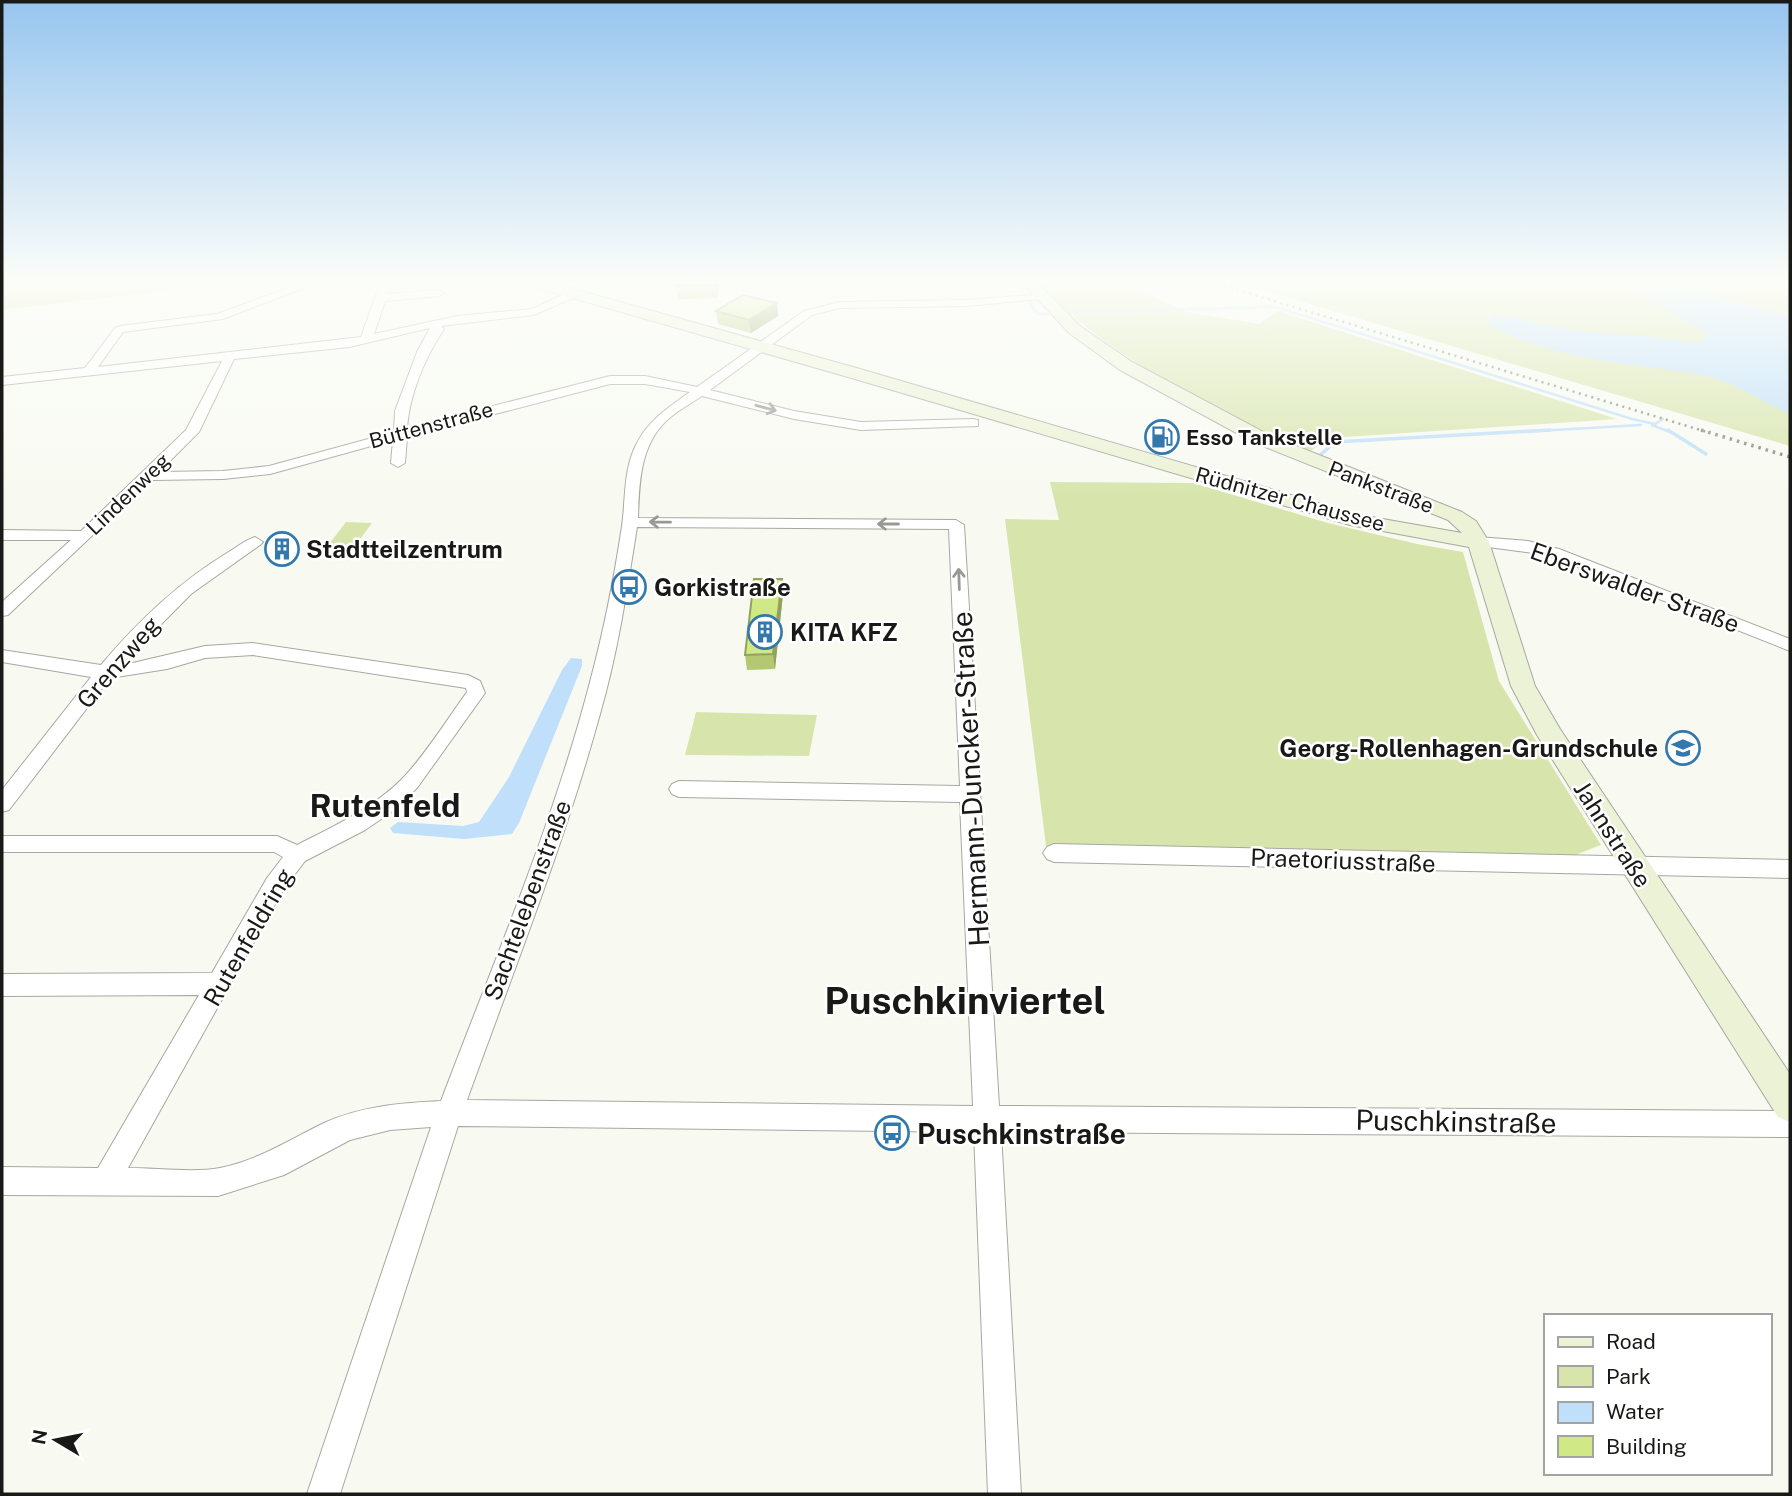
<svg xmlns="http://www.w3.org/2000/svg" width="1792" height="1496" font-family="'Public Sans',sans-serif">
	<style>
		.green { fill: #d7e5ad }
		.water { fill: #bfdffa }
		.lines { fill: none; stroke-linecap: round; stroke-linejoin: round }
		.stream-far1 { stroke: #bfdffa; stroke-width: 2.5 }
		.stream { stroke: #bfdffa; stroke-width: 3.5 }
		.street-casing { stroke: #a6a8a0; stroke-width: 2 }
		.secondary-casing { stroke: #a6a8a0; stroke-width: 2 }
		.street { fill: #fff; fill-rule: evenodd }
		.secondary { fill: #ecf2d6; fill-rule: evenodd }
		.rail-far1 { stroke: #868882; stroke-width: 2.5; stroke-dasharray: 2 4.5; stroke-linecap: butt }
		.rail { stroke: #868882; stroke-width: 3.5; stroke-dasharray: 2.5 5; stroke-linecap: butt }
		.wall { fill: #b4c873 }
		.shaded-wall { fill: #92a25e }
		.building { fill: #d1e886; stroke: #92a25e; stroke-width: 2 }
		.oneway { stroke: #989897 }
		.labels { text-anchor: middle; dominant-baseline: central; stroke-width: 5; stroke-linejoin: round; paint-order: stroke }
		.far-street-label { font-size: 21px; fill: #191a17; stroke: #fff }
		.far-poi-label { font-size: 21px; font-weight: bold; fill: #191a17; stroke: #fff; text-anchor: start }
		.poi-label { font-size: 24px; font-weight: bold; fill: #191a17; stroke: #fff; text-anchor: start }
		.street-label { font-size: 24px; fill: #191a17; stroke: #fff }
		.near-street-label { font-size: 28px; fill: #191a17; stroke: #fff }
		.near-poi-label { font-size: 28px; font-weight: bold; fill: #191a17; stroke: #fff; text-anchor: start }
		.district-label { font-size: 32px; font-weight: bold; fill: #191a17; stroke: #fff }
		.near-district-label { font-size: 38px; font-weight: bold; fill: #191a17; stroke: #fff }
	</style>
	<rect width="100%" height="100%" fill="#f8faf2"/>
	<path class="green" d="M 2,284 L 226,284 L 2,310 Z
		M 1041,284 L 1125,284 L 1187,312 L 1259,324 L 1278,311 L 1617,419 L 1330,438 L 1310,451 C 1222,414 1103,356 1041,284 Z
		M 1242,284 L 1790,284 L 1790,446 Z
		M 1050,482 L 1193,483 L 1328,523 L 1417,544 L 1463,552 L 1499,681 L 1601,845 L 1575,855 L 1046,846 L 1005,519 L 1059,520 Z
		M 346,522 L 372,523 L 353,549 L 326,548 Z
		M 696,712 L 817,715 L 809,756 L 685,755 Z"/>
	<path class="water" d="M 1643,284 L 1672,285 L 1790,316 L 1790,414 C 1762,402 1732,380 1702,375 C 1628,362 1555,361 1488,324 L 1493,314 L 1583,332 L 1649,336 L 1701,343 L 1709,335 L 1640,294 Z
		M 571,658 L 582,659 L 582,666 L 519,823 L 512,834 L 464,839 L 393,833 L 390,828 L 398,822 L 463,826 L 479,822 L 509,777 L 562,670 Z"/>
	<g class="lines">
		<path class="stream-far1" d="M 1015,284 L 1023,293
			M 663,289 L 665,284
			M 1028,300 L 1038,314 L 1048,314
			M 1063,313 L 1276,307 L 1632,419 L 1655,424 L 1663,419
			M 1652,425 L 1670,432
			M 1519,432 L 1641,425"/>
		<path class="stream" d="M 1668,430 L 1706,454
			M 1318,457 L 1335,442 L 1550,430"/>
		<g class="street-casing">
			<path id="street" d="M 298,284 L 314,284 L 223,319 L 123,332 L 98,367 L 361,337 L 380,284 L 390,284 L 387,294 L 439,290 L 444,293 L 439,296 L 385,301 L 374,334 L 457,316 L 532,309 L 569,292 L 577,292 L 577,296 L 534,315 L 441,326 L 444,329 C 425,358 410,393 407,428 L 610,376 L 645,376 L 697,387 L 804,311 L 840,302 L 967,300 L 1044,294 L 1044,298 L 1040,299 L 967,306 L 840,308 L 812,315 L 710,390 L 794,411 L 861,422 L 973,419 L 978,420 L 978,426 L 861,430 L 794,419 L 702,396 C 690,404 677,411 666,421 C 640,446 639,484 638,518 L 956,520 L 964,525 L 999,1106 L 1790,1111 L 1790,1137 L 1001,1132 L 1021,1494 L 988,1494 L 974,1132 L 458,1126 L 340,1494 L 307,1494 L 431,1127 L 390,1130 L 350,1140 L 284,1175 L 218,1196 L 2,1195 L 2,1167 L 98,1168 L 199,995 L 2,996 L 2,974 L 212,973 L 267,878 L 283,857 L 274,852 L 2,852 L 2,836 L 277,836 L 297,845 C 334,826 372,809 402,779 C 426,754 446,721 467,692 L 466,688 L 253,655 L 205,658 L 167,669 L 110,678 L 9,810 L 2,812 L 2,790 L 91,677 L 2,662 L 2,650 L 101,665 C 137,622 178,583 227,553 C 236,548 245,540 255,537 L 263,542 L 260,545 L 191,594 L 120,666 L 205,646 L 253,643 L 468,675 L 480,681 L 485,693 L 417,788 L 393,811 L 365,830 L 305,861 L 283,890 L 128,1168 C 156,1168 194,1173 220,1168 C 259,1160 289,1140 324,1123 C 361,1106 401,1103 441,1101 C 493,963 553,825 590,682 C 604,630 614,579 622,526 C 626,498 623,469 637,443 C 649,420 669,407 690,392 L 645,384 L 610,384 L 407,437 L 405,463 L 398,467 L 391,463 L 393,440 L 270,474 L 223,479 L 151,480 L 8,615 L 2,616 L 2,602 L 71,540 L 2,540 L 2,530 L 81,531 L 186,430 L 222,361 L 2,385 L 2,377 L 85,368 L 115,328 L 120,326 L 217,314 ZM 430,328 L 417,352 L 395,411 L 394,432 L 269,466 L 223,471 L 159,472 L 199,432 L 234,359 L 349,347 ZM 637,527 L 949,529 L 960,786 L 679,781 L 672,784 L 669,789 L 672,794 L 679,797 L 960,802 L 973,1106 L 467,1100 C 513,972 564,845 600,714 C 618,652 627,590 637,527 Z
				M 1478,537 L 1528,541 L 1559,549 L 1790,639 L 1790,651 L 1548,555 L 1473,545 L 1470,542 L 1473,539 Z
				M 1054,844 L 1790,860 L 1790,878 L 1054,862 L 1047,859 L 1043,853 L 1047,847 Z"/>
		</g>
		<g class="secondary-casing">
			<path id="secondary" d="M 532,284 L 556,284 L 860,369 L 1360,515 L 1462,533 L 1448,520 L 1255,443 L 1120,370 L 1069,333 L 1024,284 L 1039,284 L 1080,326 L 1132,362 L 1269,435 L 1462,512 L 1476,521 L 1489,542 L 1535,686 L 1560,729 L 1790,1074 L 1790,1122 L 1778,1117 L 1537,735 L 1511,686 L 1469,547 L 1350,525 L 848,377 L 534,287 Z"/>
		</g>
		<use href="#street" class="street"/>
		<use href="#secondary" class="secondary"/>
		<path class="rail-far1" d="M 1218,284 L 1707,432"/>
		<path class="rail" d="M 1701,430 L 1790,457"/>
	</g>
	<path class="wall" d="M 677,284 L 719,286 L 717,298 L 678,299 Z
		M 777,303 L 778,316 L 751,333 L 718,324 L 716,311 Z
		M 782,579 L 783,594 L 775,669 L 747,670 L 745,655 Z"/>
	<path class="shaded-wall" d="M 715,284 L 719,284 L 719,286 L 717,298 Z
		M 777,303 L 778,316 L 751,333 L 749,320 Z
		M 782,579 L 783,594 L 775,669 L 773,654 Z"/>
	<path class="building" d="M 677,284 L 715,284 L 715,285 L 676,286 Z
		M 743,295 L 777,303 L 749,320 L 716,311 Z
		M 754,579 L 782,579 L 773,654 L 745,655 Z"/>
	<defs><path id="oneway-shaft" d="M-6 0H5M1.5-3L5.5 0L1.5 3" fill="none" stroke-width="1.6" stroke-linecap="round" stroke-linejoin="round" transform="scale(1.75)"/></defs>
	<g class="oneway">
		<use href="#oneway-shaft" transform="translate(766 408) rotate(15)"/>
		<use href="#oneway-shaft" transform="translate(660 522) rotate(-179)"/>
		<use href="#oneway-shaft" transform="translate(888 524) rotate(-180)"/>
		<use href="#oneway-shaft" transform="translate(959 579) rotate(-92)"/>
	</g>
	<linearGradient id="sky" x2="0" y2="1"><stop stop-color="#97c5ef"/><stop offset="0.57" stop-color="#fcfdf9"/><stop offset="1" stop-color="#fcfdf9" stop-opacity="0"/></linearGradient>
	<rect width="1792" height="494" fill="url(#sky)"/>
	<defs>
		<g id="fuel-ring" transform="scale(1.75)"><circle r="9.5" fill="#fff" stroke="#3378ad" stroke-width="1.5"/><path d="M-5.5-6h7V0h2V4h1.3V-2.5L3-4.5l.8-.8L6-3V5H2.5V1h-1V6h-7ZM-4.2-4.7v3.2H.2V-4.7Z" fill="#3378ad"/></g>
		<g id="building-ring" transform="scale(1.75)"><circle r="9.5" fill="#fff" stroke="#3378ad" stroke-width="1.5"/><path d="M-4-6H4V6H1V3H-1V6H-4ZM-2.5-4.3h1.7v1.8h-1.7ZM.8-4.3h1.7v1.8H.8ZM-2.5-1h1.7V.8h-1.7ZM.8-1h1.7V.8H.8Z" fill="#3378ad"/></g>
		<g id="bus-ring" transform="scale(1.75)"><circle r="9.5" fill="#fff" stroke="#3378ad" stroke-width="1.5"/><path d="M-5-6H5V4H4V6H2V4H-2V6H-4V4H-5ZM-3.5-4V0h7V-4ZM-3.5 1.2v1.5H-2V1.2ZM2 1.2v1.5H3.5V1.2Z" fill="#3378ad"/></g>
		<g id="school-ring" transform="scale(1.75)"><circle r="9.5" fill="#fff" stroke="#3378ad" stroke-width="1.5"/><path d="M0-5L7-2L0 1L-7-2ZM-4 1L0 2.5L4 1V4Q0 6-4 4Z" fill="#3378ad"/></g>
	</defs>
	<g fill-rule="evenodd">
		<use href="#fuel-ring" x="1162" y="437"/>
		<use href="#building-ring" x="282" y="549"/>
		<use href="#bus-ring" x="629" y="587"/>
		<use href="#building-ring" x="765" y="632"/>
		<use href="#school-ring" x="1683" y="748"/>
		<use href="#bus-ring" x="892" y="1133"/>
	</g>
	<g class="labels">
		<g class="far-street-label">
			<text transform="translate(431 425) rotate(-15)">Büttenstraße</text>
			<text transform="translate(1381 487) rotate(21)">Pankstraße</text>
			<text transform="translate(128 494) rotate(-44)">Lindenweg</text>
			<text transform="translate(1290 499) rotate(15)">Rüdnitzer Chaussee</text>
		</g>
		<g class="far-poi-label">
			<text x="1186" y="437">Esso Tankstelle</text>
		</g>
		<g class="poi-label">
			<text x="306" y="549">Stadtteilzentrum</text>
			<text x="654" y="587">Gorkistraße</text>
			<text x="790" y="632">KITA KFZ</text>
			<text x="1658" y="748" text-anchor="end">Georg-Rollenhagen-Grundschule</text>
		</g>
		<g class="street-label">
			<text transform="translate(1635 587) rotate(20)">Eberswalder Straße</text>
			<text transform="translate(118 662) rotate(-49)">Grenzweg</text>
			<text transform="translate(1613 834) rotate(57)">Jahnstraße</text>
			<text transform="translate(1343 860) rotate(2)">Praetoriusstraße</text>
			<text transform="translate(527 900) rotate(-70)">Sachtelebenstraße</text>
			<text transform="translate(248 937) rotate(-60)">Rutenfeldring</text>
		</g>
		<g class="near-street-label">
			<text transform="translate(970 779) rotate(-93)">Hermann-Duncker-Straße</text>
			<text transform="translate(1456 1121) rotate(1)">Puschkinstraße</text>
		</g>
		<g class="near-poi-label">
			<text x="917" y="1133">Puschkinstraße</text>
		</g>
		<g class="district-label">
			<text x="385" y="805">Rutenfeld</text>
		</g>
		<g class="near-district-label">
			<text x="965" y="1000">Puschkinviertel</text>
		</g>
	</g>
	<rect width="1792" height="1496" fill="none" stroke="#191a17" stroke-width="7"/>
	<rect x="1544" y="1314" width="228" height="161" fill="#ffffff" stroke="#a3a3a2" stroke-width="2"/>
	<rect x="1558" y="1337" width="35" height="10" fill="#ecf2d6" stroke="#a3a3a2" stroke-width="2"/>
	<text x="1606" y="1349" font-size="21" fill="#191a17">Road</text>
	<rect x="1558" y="1366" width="35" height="21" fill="#d7e5ad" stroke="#a3a3a2" stroke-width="2"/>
	<text x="1606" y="1384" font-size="21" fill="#191a17">Park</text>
	<rect x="1558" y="1402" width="35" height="21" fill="#bfdffa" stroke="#a3a3a2" stroke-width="2"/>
	<text x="1606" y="1419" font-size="21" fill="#191a17">Water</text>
	<rect x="1558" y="1436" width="35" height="21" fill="#d1e886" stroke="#a3a3a2" stroke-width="2"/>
	<text x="1606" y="1454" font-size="21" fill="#191a17">Building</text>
	<g transform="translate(56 1440) rotate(280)" stroke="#ffffff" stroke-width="5" paint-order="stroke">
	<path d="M0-5L12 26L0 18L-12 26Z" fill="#191a17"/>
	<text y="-10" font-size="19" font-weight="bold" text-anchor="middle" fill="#191a17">N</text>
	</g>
</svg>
